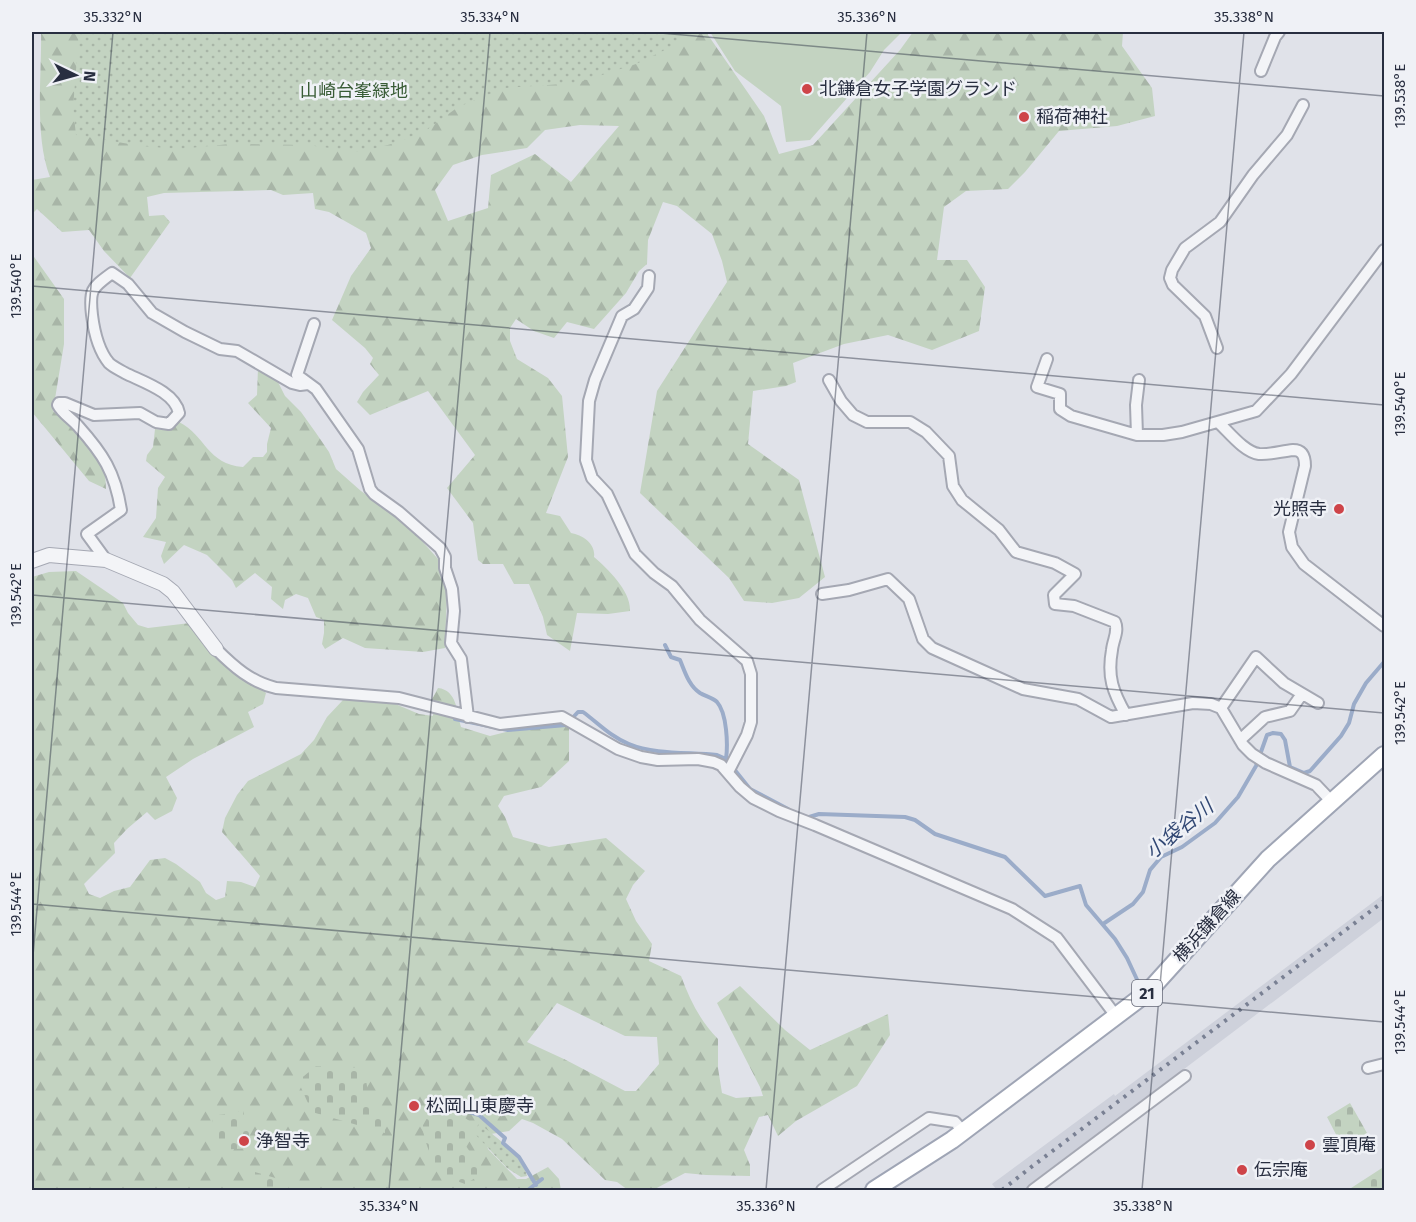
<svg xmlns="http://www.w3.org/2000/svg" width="1416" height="1222" font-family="'Fira Sans','Noto Sans JP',sans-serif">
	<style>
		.built { fill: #ced1db }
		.forest { fill: url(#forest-firs); fill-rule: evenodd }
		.cemetery { fill: url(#cemetery-stones) }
		.park { fill: url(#park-dots) }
		.pitch { fill: #c3d3c1 }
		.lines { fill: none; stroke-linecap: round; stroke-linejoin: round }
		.stream { stroke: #9bacc9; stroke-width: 4 }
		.minor-casing { stroke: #a5a8b3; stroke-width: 14 }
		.tertiary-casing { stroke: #a5a8b3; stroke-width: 16 }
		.primary-casing { stroke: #9fa5b5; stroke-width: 20 }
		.minor { stroke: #f3f4f7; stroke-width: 10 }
		.tertiary { stroke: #f3f4f7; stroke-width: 14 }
		.primary { stroke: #fff; stroke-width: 16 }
		.rail { stroke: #798093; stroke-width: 4; stroke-dasharray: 3 6; stroke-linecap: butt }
		.ticks { fill: none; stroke: #282e40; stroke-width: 1.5; stroke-opacity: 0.45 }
		.poi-dot { fill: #ce4449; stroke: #eff1f6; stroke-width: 2 }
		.labels { text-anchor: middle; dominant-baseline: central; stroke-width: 5; stroke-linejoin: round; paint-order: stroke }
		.shield { fill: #eff1f6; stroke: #646877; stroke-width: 1.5 }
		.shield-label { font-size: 16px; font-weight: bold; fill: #282e40 }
		.poi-label { font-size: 18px; fill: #282e40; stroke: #eff1f6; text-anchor: start }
		.park-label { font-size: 18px; fill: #395c36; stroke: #eff1f6 }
		.street-label { font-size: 18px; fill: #282e40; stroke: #eff1f6 }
		.water-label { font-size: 20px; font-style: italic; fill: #324874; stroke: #eff1f6 }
		.neatline { fill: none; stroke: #282e40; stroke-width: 2 }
		.ticks-label { font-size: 15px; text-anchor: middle; fill: #282e40 }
	</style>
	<defs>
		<pattern id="forest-firs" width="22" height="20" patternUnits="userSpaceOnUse" patternTransform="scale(1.5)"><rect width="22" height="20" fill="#c3d3c1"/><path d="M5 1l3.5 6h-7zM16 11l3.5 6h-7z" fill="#a8b5a7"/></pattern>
		<pattern id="cemetery-stones" width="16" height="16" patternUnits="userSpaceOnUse" patternTransform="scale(1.5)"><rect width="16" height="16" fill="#c3d3c1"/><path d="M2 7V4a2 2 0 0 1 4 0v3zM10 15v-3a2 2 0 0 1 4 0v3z" fill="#a8b5a7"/></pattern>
		<pattern id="park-dots" width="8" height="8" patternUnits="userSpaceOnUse" patternTransform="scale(1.5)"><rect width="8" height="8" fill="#c3d3c1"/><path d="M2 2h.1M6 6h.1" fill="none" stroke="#a8b5a7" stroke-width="1.8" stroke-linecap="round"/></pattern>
	</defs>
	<rect width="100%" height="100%" fill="#e0e2e9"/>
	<path class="built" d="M 1384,894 L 1384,918 L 1024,1190 L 994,1190 L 996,1189 L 992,1184 L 1114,1094 L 1115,1096 Z"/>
	<path class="forest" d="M 41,32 L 708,32 L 708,35 L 764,116 L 779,154 L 813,145 L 900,50 L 913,32 L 1123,32 L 1122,46 L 1152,88 L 1155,116 L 1117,126 L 1059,131 L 1025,172 L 1008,189 L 966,191 L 944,207 L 937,260 L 967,260 L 985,287 L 979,331 L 932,350 L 888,335 L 844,344 L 793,363 L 796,382 L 786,386 L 753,391 L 748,444 L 799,480 L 825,577 L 799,598 L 772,603 L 744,601 L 729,578 L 640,493 L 657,391 L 727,282 L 722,261 L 712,234 L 677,206 L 663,202 L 648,240 L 647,264 L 639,271 L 626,293 L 594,329 L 567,322 L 554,338 L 534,331 L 516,319 L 510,328 L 510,341 L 517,359 L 548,378 L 562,396 L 568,457 L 546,513 L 560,516 L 571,533 C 583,535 596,544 594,557 C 608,569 631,591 630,611 L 608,614 L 577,613 L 570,651 L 547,635 L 543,617 L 529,584 L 514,584 L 503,564 L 483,564 L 478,560 L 473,523 L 447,488 L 475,455 L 428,391 L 370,415 L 357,402 L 363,392 L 379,375 L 370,364 L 373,358 L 365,348 L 332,320 L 351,276 L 371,248 L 366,233 L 329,212 L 315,209 L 313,193 L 283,195 L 271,190 L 164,193 L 147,197 L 149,216 L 164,215 L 170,222 L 130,278 L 104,251 L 89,230 L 62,232 L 37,209 L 32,214 L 32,180 L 50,177 C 34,136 42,75 41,32 ZM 580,125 L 619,126 L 571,182 L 535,154 L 491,175 L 488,208 L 448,221 L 435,190 L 453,165 L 482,155 L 527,148 L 545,130 Z
		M 32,254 L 64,299 L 64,344 L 53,411 L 84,439 L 105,471 L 106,489 L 89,481 L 32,412 Z
		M 258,368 L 278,382 L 285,396 L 301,412 L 316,433 L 329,452 L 336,469 L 361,491 L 393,514 L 421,540 L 438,559 L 447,590 L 445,648 L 423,652 L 365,648 L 343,638 L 325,649 L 322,644 L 324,633 L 324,620 L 316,617 L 308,598 L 296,594 L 285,600 L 283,609 L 271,599 L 272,587 L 255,573 L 236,588 L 232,580 L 207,555 L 184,545 L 164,564 L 161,556 L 166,542 L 143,537 L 156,518 L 158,488 L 165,477 L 146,461 L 147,455 L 153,447 L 155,429 L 164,430 L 179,422 C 206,436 207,464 243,467 L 253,457 L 263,457 L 267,452 L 267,444 L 271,428 L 248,403 L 257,395 Z
		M 76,571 L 123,603 L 128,613 L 138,625 L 148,628 L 190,623 L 216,656 L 223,660 L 266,693 L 263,704 L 248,712 L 254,727 L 193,759 L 166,777 L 177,798 L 172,811 L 155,820 L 147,812 L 127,829 L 114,843 L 115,853 L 84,884 L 89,894 L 100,898 L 114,891 L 130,887 L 150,860 L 165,858 L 176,864 L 200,882 L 206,893 L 216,900 L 225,897 L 227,881 L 241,882 L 255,887 L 260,876 L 222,832 L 225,818 L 237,795 L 248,781 L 301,754 L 314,740 L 327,717 L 343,700 L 353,698 L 393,703 L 419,714 L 433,716 L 432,699 L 438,688 C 457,690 457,712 461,727 L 490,736 L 549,721 L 569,728 L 569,761 L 541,787 L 504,796 L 498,806 L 505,817 L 513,837 L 549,847 L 606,838 L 645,871 L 633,885 L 626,899 L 636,921 L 652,944 L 649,961 L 681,976 C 690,1000 700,1021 718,1039 L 718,1068 L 722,1093 L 736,1098 L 763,1096 L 760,1087 L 717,1003 L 740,986 L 785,1030 L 810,1050 L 888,1014 L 890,1035 L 857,1086 L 796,1121 L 778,1136 L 768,1115 L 759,1117 L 744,1150 L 750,1165 L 750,1176 L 706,1175 L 685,1173 L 653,1190 L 628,1190 L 617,1182 L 605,1180 L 562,1139 L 533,1123 L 522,1119 L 509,1131 L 485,1135 L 488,1149 L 517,1179 L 526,1179 L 548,1167 L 559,1179 L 561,1190 L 32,1190 L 32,577 L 49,572 ZM 557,1003 L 625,1036 L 657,1037 L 659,1064 L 636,1091 L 625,1091 L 566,1060 L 527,1042 Z"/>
	<path class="cemetery" d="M 316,1066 L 364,1068 L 369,1098 L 384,1110 L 385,1133 L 312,1112 L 298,1081 Z
		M 1350,1103 L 1367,1133 L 1343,1148 L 1327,1117 Z
		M 243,1111 L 253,1148 L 217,1150 L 212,1116 Z
		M 431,1111 L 462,1116 L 471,1122 L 464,1143 L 484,1173 L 465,1184 C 435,1174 429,1156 422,1127 Z
		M 1382,1168 L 1384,1169 L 1384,1190 L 1348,1190 Z
		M 251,1171 L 289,1182 L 288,1190 L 252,1190 Z"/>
	<path class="park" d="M 79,32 L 682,32 L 675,45 L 636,64 L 577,83 L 505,88 L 458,107 L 428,129 L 399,142 L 361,152 L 307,145 L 230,144 L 179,149 L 141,146 L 76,135 L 73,108 Z
		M 479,1123 C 493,1135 524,1157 527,1176 L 521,1177 L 507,1168 L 474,1133 Z"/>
	<path class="pitch" d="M 710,32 L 902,32 L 884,50 L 870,72 L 810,140 L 786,142 L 781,106 L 735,71 Z"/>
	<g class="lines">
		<path class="stream" d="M 665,645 L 671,657 L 680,660 C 685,672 689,686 700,693 C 705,696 713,698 717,702 C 727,713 728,745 726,759
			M 455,719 L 508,730 L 566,725 L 578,712 L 583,712 C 598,723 611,737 629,744 C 655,755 689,752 717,755 L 726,759 L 750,789 L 788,809
			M 806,818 L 819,814 L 905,817 L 915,820 L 935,834 L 1005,857 L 1045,896 L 1080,886 L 1086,905 L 1115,939 L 1127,958 L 1140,986
			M 1103,924 L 1133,904 L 1143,892 L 1150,870 L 1161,857 L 1182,847 L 1215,823 L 1238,797 L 1256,766 L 1267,735 L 1273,733 L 1281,734 L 1285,740 L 1290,767 L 1304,773 L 1310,771 L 1341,736 L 1349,723 L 1354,704 L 1366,683 L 1384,662
			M 440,1103 L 479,1115 L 505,1138 L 503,1143 L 519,1157 L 536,1185
			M 528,1190 L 542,1179"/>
		<g class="minor-casing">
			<path id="minor" d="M 1261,71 L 1275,37 L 1279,32
				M 649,276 L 648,288 L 634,309 L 622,316 L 595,380 L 589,401 L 586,460 L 592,478 L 607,494 L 635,554 L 654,573 L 672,586 L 700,620 L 747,661 L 751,674 L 751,722 L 747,735 L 728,772
				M 314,324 L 297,375 L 316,389 L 358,449 L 370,489 L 374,494 L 399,512 L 440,548 L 445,557 L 445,568 L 452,589 L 454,611 L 451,643 L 461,659 L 468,717
				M 1217,348 L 1205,316 L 1173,285 L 1170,278 L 1172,270 L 1185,248 L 1220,222 L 1253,175 L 1287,135 L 1303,105
				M 1047,359 L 1037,387 L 1060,394 L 1060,409 L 1071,416 L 1137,435 L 1163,435 L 1182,432 L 1256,411 L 1291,374 L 1384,250
				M 829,380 L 841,401 L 853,415 L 867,422 L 910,422 L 926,432 L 949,456 L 953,486 L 962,500 L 999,530 L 1016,552 L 1055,563 L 1075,574 L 1054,595 L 1055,604 L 1074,606 L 1115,622 C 1119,631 1113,640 1112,650 C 1107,677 1113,692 1126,715
				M 1218,422 C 1229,432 1244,452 1259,454 C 1270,455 1282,451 1293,450 C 1303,450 1305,457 1305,466 L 1289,532 L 1292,547 L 1304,564 L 1384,626
				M 1137,435 L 1136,405 L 1139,380
				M 106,560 L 87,534 L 121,510 C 115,472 103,454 78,426 C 72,419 62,413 58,405 L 59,403 L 65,403 L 94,415 L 140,413 L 156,422 L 169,424 L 179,413 C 175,392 143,382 125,373 C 120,370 113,367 109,363 C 99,351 94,331 92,315 C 89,289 92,288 112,273 L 128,284 L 152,313 L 185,332 L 220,349 L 237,351 L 292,383 L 300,385 L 308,384
				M 822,594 L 849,590 L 888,579 L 909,599 L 923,639 L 932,648 L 1023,689 L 1078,699 L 1111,717 L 1193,703 L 1211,704 L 1221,708 L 1243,745 L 1252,754 L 1266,763 L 1316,785 L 1333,803
				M 216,649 C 234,667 251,682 276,688 L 399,698 L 500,724 L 562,717 L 618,749 L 641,757 L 658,760 L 698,759 L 714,762 L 721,765 L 740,787 L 753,798 L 779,811 L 815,825 L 1012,909 L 1057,938 L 1116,1016
				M 1221,708 L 1256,657 L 1284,683 L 1318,703
				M 1240,740 L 1265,717 L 1290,711 L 1302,694
				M 1368,1068 L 1384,1064
				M 822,1190 L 929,1118 L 955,1122 L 963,1131
				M 1033,1190 L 1185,1076"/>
		</g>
		<g class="tertiary-casing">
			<path id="tertiary" d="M 32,561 L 49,555 L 106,560 L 163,584 L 173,592 L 216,649"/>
		</g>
		<g class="primary-casing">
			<path id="primary" d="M 874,1190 L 952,1140 L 1148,992 L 1268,859 L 1384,755"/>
		</g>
		<use href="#minor" class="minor"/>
		<use href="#tertiary" class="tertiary"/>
		<use href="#primary" class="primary"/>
		<path class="rail" d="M 1002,1190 L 1030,1168 L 1384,901"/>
	</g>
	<path class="ticks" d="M 649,32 L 1384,96M 32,286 L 1384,405M 32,595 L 1384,713M 32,904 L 1384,1022M 32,967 L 113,32M 389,1190 L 490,32M 766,1190 L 867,32M 1142,1190 L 1244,32"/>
	<g class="poi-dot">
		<circle cx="807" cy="89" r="6"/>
		<circle cx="1024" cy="117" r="6"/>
		<circle cx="1339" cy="509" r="6"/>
		<circle cx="414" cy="1106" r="6"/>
		<circle cx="244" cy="1141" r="6"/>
		<circle cx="1310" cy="1145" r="6"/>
		<circle cx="1242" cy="1170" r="6"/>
	</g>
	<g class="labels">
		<rect class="shield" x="1132" y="980" width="30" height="26" rx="4.5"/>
		<g class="shield-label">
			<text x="1147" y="993">21</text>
		</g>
		<g class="poi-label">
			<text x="819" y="89">北鎌倉女子学園グランド</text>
			<text x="1036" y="117">稲荷神社</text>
			<text x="1327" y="509" text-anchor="end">光照寺</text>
			<text x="426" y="1106">松岡山東慶寺</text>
			<text x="256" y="1141">浄智寺</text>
			<text x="1322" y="1145">雲頂庵</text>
			<text x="1254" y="1170">伝宗庵</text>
		</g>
		<g class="park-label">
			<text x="354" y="91">山崎台峯緑地</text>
		</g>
		<g class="street-label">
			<text transform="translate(1207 926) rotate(-48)">横浜鎌倉線</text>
		</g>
		<g class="water-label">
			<text transform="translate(1179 829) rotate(-39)">小袋谷川</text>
		</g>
	</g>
	<rect width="1416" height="1222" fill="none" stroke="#eff1f6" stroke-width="66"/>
	<g transform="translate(75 75) rotate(95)" stroke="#eff1f6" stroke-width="4.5" paint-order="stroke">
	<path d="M0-4.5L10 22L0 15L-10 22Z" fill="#282e40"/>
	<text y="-9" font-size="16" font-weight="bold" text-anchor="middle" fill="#282e40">N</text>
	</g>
	<rect x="33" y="33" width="1350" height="1156" class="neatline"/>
	<g class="ticks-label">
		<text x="113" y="22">35.332°N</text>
		<text x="490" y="22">35.334°N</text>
		<text x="867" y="22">35.336°N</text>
		<text x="1244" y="22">35.338°N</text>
		<text transform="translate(1400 96) rotate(-90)" y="5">139.538°E</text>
		<text transform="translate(16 286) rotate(-90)" y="5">139.540°E</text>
		<text transform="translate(1400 404) rotate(-90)" y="5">139.540°E</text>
		<text transform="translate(16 595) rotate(-90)" y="5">139.542°E</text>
		<text transform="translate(1400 713) rotate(-90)" y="5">139.542°E</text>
		<text transform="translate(16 904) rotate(-90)" y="5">139.544°E</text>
		<text transform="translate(1400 1022) rotate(-90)" y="5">139.544°E</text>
		<text x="389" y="1211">35.334°N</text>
		<text x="766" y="1211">35.336°N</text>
		<text x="1143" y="1211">35.338°N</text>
	</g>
</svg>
